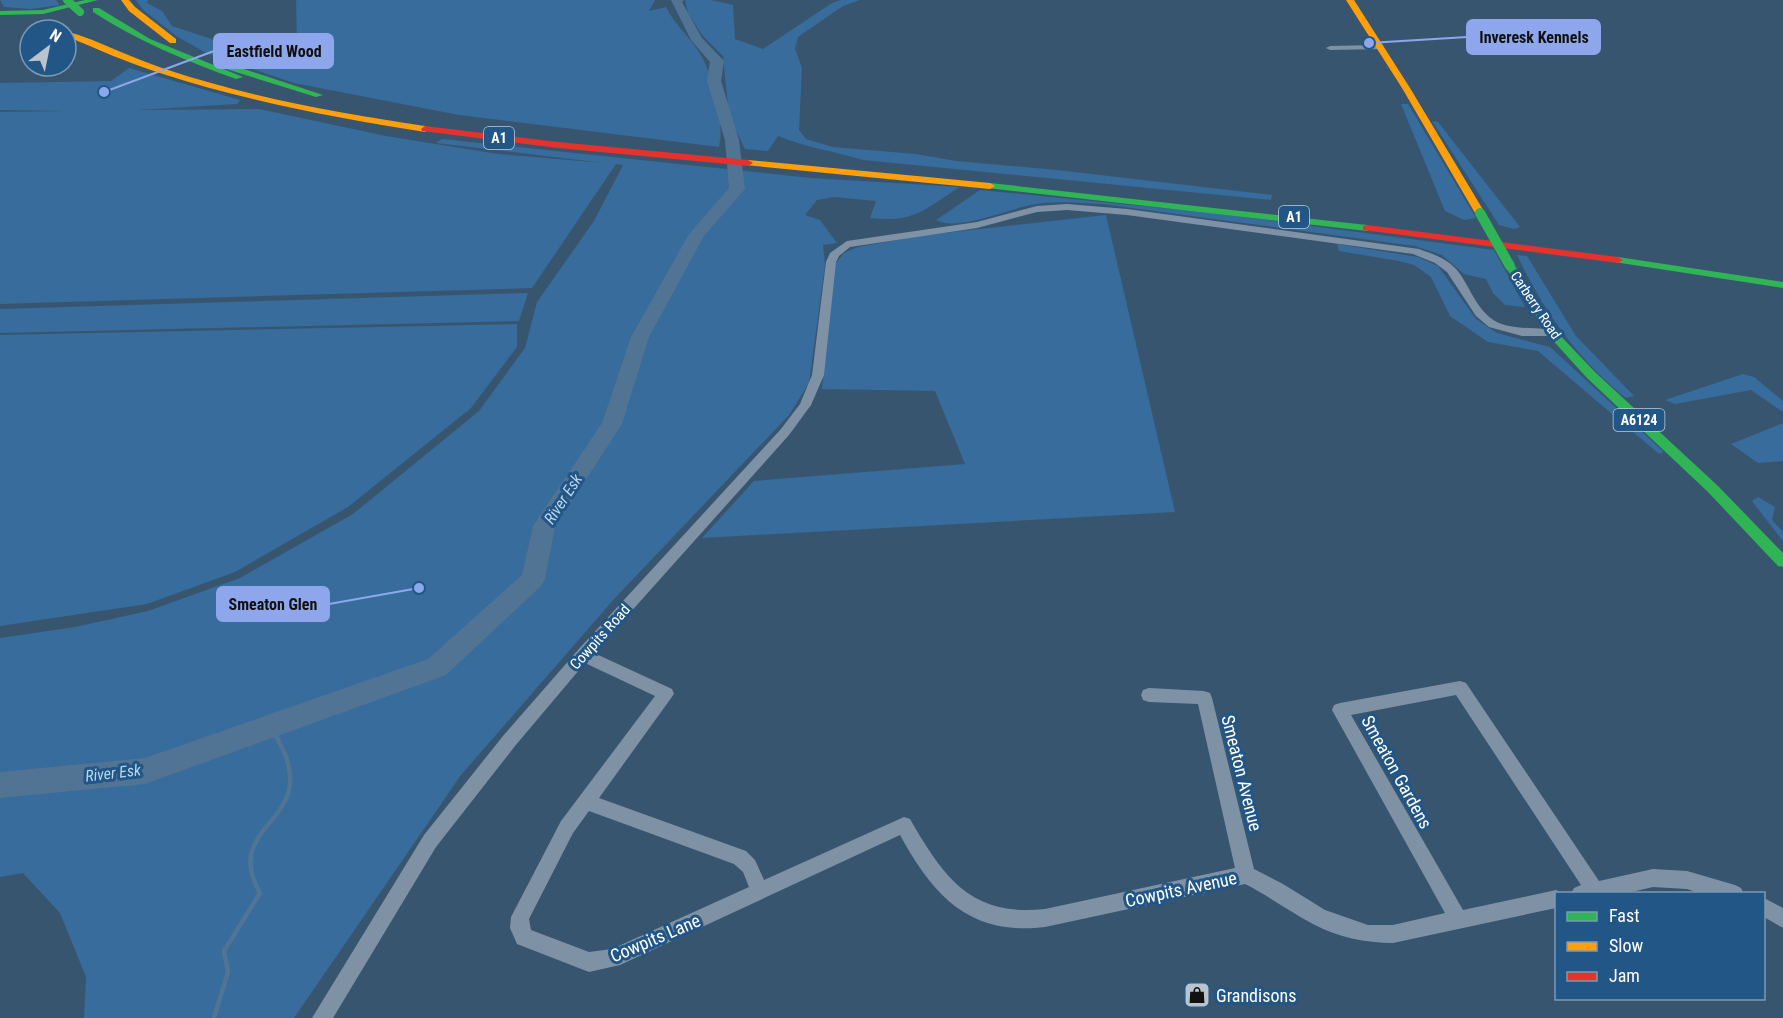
<svg xmlns="http://www.w3.org/2000/svg" width="1783" height="1018" font-family="'Roboto Condensed',sans-serif">
	<style>
		.green { fill: #376c9c }
		.lines { fill: none; stroke-linecap: round; stroke-linejoin: round }
		.stream { stroke: #517495; stroke-width: 4.5 }
		.river { fill: #517495; fill-rule: evenodd }
		.street { fill: #7f92a5; fill-rule: evenodd }
		.fast { fill: #30b455; fill-rule: evenodd }
		.slow { fill: #ff9f0a; fill-rule: evenodd }
		.jam { fill: #e5322d; fill-rule: evenodd }
		.fast-bridge-far1 { stroke: #30b455; stroke-width: 8 }
		.fast-bridge { stroke: #30b455; stroke-width: 10 }
		.labels { text-anchor: middle; dominant-baseline: central; stroke-width: 6; stroke-linejoin: round; paint-order: stroke }
		.shield { fill: #225686; stroke: #bdccdb; stroke-width: 1.5 }
		.shield-label { font-size: 14px; font-weight: bold; fill: #fff }
		.far-street-label { font-size: 14px; fill: #fff; stroke: #225686 }
		.street-label { font-size: 15px; fill: #fff; stroke: #225686 }
		.water-label { font-size: 16px; font-style: italic; fill: #b8d6f0; stroke: #225686 }
		.near-street-label { font-size: 18px; fill: #fff; stroke: #225686 }
		.near-poi-label { font-size: 18px; fill: #fff; stroke: #225686; text-anchor: start }
		.leader { fill: none; stroke: #8ea6ec; stroke-width: 2 }
		.callout-dot { fill: #8ea6ec; stroke: #225686; stroke-width: 2 }
		.callout { fill: #8ea6ec; stroke: #8ea6ec; stroke-width: 2 }
		.callout-label { font-size: 16px; text-anchor: middle; font-weight: bold; fill: #111 }
	</style>
	<rect width="100%" height="100%" fill="#385570"/>
	<path class="green" d="M 0,0 L 56,0 L 60,5 L 31,9 L 4,7 Z
		M 136,0 L 148,0 L 147,3 L 162,11 L 172,26 L 260,55 L 294,55 L 301,58 L 297,40 L 296,0 L 655,0 L 649,11 L 666,7 C 674,24 689,36 699,52 C 713,73 725,122 719,147 L 459,115 L 294,83 L 208,54 L 178,37 L 143,10 Z
		M 685,0 L 711,0 L 733,5 L 735,39 L 763,49 L 832,3 L 841,0 L 860,0 L 843,6 L 798,37 L 795,49 L 802,68 L 799,130 L 806,139 L 833,147 L 916,154 L 956,161 L 1057,170 L 1272,195 L 1271,200 L 863,160 C 835,151 806,148 778,136 L 768,151 L 745,149 L 729,116 L 723,56 L 703,36 L 688,13 Z
		M 129,68 L 240,100 L 237,104 L 138,110 L 259,109 L 386,136 L 498,154 L 604,163 L 436,143 L 442,139 L 811,178 L 960,187 C 923,210 915,223 870,218 L 876,201 L 834,197 L 817,200 L 805,215 L 820,220 L 837,243 L 823,245 L 825,265 L 809,383 L 789,415 L 615,598 L 461,775 L 294,1018 L 84,1018 L 86,977 L 60,913 L 23,873 L 0,877 L 0,638 L 75,627 L 148,611 L 240,578 L 353,514 L 479,411 L 525,348 L 537,302 L 594,221 L 623,165 L 616,164 L 532,288 L 0,304 L 0,112 L 65,111 L 0,110 L 0,83 L 111,81 Z
		M 1401,104 L 1408,104 L 1476,218 L 1464,220 L 1445,211 Z
		M 1432,121 L 1438,122 L 1520,227 L 1514,229 L 1499,225 Z
		M 980,190 L 1212,213 L 1494,250 L 1525,307 L 1505,305 L 1493,293 L 1486,279 L 1464,274 L 1442,255 L 1415,246 L 1102,204 C 1079,203 1054,200 1031,205 C 1008,209 956,232 936,220 Z
		M 1106,215 L 1175,512 L 702,538 L 754,481 L 965,464 L 935,391 L 822,389 L 835,264 L 844,253 L 858,247 L 925,235 Z
		M 1337,244 L 1418,257 L 1438,266 L 1476,319 L 1497,333 L 1550,347 L 1664,452 L 1659,454 L 1538,351 L 1488,342 L 1450,316 L 1431,277 L 1414,265 L 1399,261 L 1339,251 Z
		M 1517,255 L 1527,256 L 1576,336 L 1634,396 L 1626,398 C 1578,360 1543,310 1517,255 Z
		M 528,293 L 519,321 L 0,333 L 0,309 Z
		M 517,324 L 517,347 L 471,408 L 348,507 L 235,572 L 147,604 L 0,626 L 0,335 Z
		M 1743,374 L 1754,377 L 1783,401 L 1783,412 L 1751,390 L 1675,404 L 1665,400 Z
		M 1783,423 L 1783,461 L 1758,463 L 1731,444 Z
		M 1758,497 L 1775,507 L 1772,520 L 1783,532 L 1783,541 L 1752,501 Z"/>
	<g class="lines">
		<path class="stream" d="M 214,1018 L 228,972 L 224,951 L 260,893 C 228,836 286,827 290,783 C 292,762 280,744 271,726"/>
		<path class="river" d="M 671,0 L 684,0 L 682,2 L 702,38 L 724,61 L 721,81 L 739,140 L 745,189 L 704,236 L 649,337 L 622,424 L 555,527 L 545,579 L 541,586 L 446,675 L 145,784 L 0,798 L 0,772 L 145,758 L 428,659 L 522,575 L 533,526 L 602,423 L 631,337 L 689,234 L 729,188 L 725,140 L 707,81 L 710,62 L 691,40 Z"/>
		<path class="street" d="M 1378,45 L 1381,45 L 1381,49 L 1330,50 L 1326,48 L 1330,46 Z
			M 1067,204 L 1127,209 L 1419,249 C 1432,254 1446,258 1456,269 C 1470,285 1475,309 1495,321 C 1513,332 1548,325 1558,333 L 1552,336 L 1522,336 L 1489,327 L 1476,316 L 1447,272 L 1435,263 L 1413,254 L 1127,215 L 1067,210 L 1037,212 L 977,228 L 850,247 L 839,256 L 836,262 L 824,375 L 811,405 L 789,435 L 594,653 L 672,689 L 674,694 L 599,798 L 746,851 L 755,860 L 764,880 L 904,817 L 910,819 C 944,878 971,917 1045,909 L 1235,868 L 1198,704 L 1149,702 L 1143,700 L 1141,695 L 1143,690 L 1149,688 L 1204,691 L 1210,693 L 1212,698 L 1254,869 L 1283,884 L 1325,910 L 1368,925 L 1393,925 L 1445,913 L 1332,710 L 1334,705 L 1340,703 L 1460,681 L 1466,683 L 1599,881 L 1653,869 L 1687,871 L 1735,885 L 1741,888 L 1744,894 L 1702,894 L 1687,889 L 1653,887 L 1623,894 L 1571,894 L 1574,888 L 1581,885 L 1456,695 L 1351,715 L 1463,910 L 1556,890 L 1563,894 L 1556,894 L 1556,908 L 1393,943 C 1366,943 1337,937 1313,924 C 1290,912 1269,896 1245,884 L 1045,927 C 970,936 934,897 900,835 L 620,965 L 589,972 L 517,944 L 510,928 L 511,917 L 561,821 L 655,696 L 585,663 L 515,746 L 436,847 L 333,1018 L 312,1018 L 424,835 L 503,736 L 578,650 L 781,429 L 800,404 L 812,375 L 826,262 L 830,253 L 847,241 L 977,222 L 1037,206 ZM 589,811 L 734,864 L 743,872 L 749,887 L 612,949 L 589,952 L 531,930 L 529,919 L 573,833 Z
			M 1764,898 L 1783,908 L 1783,928 L 1764,917 Z"/>
		<path class="fast" d="M 85,0 L 98,0 L 43,14 L 0,15 L 0,11 L 43,10 Z
			M 93,8 L 99,8 L 150,39 L 243,77 L 236,79 C 186,61 138,41 93,12 Z
			M 223,64 L 229,64 L 323,95 L 316,97 L 223,68 Z
			M 990,183 L 1367,225 L 1372,228 L 1367,231 L 987,188 L 985,186 Z
			M 1618,257 L 1783,282 L 1783,288 L 1614,262 L 1613,260 Z
			M 1510,263 L 1515,266 L 1556,331 L 1595,372 L 1718,486 L 1783,553 L 1783,567 L 1778,566 L 1708,492 L 1587,378 L 1548,335 L 1505,266 Z"/>
		<path class="slow" d="M 121,0 L 129,0 L 135,7 L 176,39 L 176,43 L 170,43 L 129,11 Z
			M 1346,0 L 1354,0 L 1410,88 L 1485,213 L 1483,215 L 1475,213 L 1402,88 Z
			M 66,31 C 100,41 131,58 165,69 C 249,97 337,113 425,126 L 429,129 L 425,132 C 335,118 246,101 160,73 C 128,63 97,49 66,36 Z
			M 748,160 L 990,183 L 995,186 L 990,189 L 745,165 L 745,161 Z"/>
		<path class="jam" d="M 425,126 L 558,142 L 748,160 L 753,163 L 748,166 L 558,148 L 422,131 L 421,129 Z
			M 1367,225 L 1618,257 L 1623,260 L 1618,263 L 1363,230 L 1363,226 Z"/>
		<path class="fast-bridge-far1" d="M 67,0 L 80,12"/>
		<path class="fast-bridge" d="M 1480,213 L 1510,266"/>
	</g>
	<defs>
		<g id="shop-square" transform="scale(1.35)"><rect x="-9" y="-9" width="18" height="18" rx="4" fill="#b9c4cd" stroke="#225686"/><path d="M-5-2.5h2.3a2.7 3.5 0 0 1 5.4 0H5L5.5 6h-11ZM-1.5-2.5h3a1.5 2.3 0 0 0-3 0Z" fill="#111"/></g>
	</defs>
	<g fill-rule="evenodd">
		<use href="#shop-square" x="1197" y="995"/>
	</g>
	<g class="labels">
		<g class="shield">
			<rect x="484" y="127" width="30" height="22" rx="4.5"/>
			<rect x="1279" y="206" width="30" height="22" rx="4.5"/>
			<rect x="1613.5" y="409" width="51" height="22" rx="4.5"/>
		</g>
		<g class="shield-label">
			<text x="499" y="138">A1</text>
			<text x="1294" y="217">A1</text>
			<text x="1639" y="420">A6124</text>
		</g>
		<g class="far-street-label">
			<text transform="translate(1536 305) rotate(56)">Carberry Road</text>
		</g>
		<g class="street-label">
			<text transform="translate(600 637) rotate(-48)">Cowpits Road</text>
		</g>
		<g class="water-label">
			<text transform="translate(563 499) rotate(-57)">River Esk</text>
			<text transform="translate(113 773) rotate(-7)">River Esk</text>
		</g>
		<g class="near-street-label">
			<text transform="translate(1397 772) rotate(61)">Smeaton Gardens</text>
			<text transform="translate(1242 773) rotate(76)">Smeaton Avenue</text>
			<text transform="translate(1181 889) rotate(-12)">Cowpits Avenue</text>
			<text transform="translate(655 938) rotate(-23)">Cowpits Lane</text>
		</g>
		<g class="near-poi-label">
			<text x="1216" y="995">Grandisons</text>
		</g>
	</g>
	<path class="leader" d="M1369 43L1467 37M104 92L214 51M419 588L329 604"/>
	<g class="callout-dot">
		<circle cx="1369" cy="43" r="6"/>
		<circle cx="104" cy="92" r="6"/>
		<circle cx="419" cy="588" r="6"/>
	</g>
	<g class="callout">
		<rect x="1467" y="20" width="133" height="34" rx="6"/>
		<rect x="214" y="34" width="119" height="34" rx="6"/>
		<rect x="217" y="587" width="112" height="34" rx="6"/>
	</g>
	<g class="callout-label">
		<text x="1534" y="43">Inveresk Kennels</text>
		<text x="274" y="57">Eastfield Wood</text>
		<text x="273" y="610">Smeaton Glen</text>
	</g>
	<rect x="1555" y="892" width="210" height="108" fill="#225686" stroke="#7a9ab6" stroke-width="1.5"/>
	<rect x="1567" y="912" width="30" height="9" fill="#30b455" stroke="#7a9ab6" stroke-width="1.5"/>
	<text x="1609" y="922" font-size="18" fill="#ffffff">Fast</text>
	<rect x="1567" y="942" width="30" height="9" fill="#ff9f0a" stroke="#7a9ab6" stroke-width="1.5"/>
	<text x="1609" y="952" font-size="18" fill="#ffffff">Slow</text>
	<rect x="1567" y="972" width="30" height="9" fill="#e5322d" stroke="#7a9ab6" stroke-width="1.5"/>
	<text x="1609" y="982" font-size="18" fill="#ffffff">Jam</text>
	<g transform="translate(48 48) rotate(32)"><circle r="28" fill="#225686" stroke="#7a9ab6" stroke-width="1.5"/>
	<path d="M0-4.5L10 22L0 15L-10 22Z" fill="#b9c4cd"/>
	<text y="-9" font-size="16" font-weight="bold" text-anchor="middle" fill="#ffffff">N</text>
	</g>
</svg>
